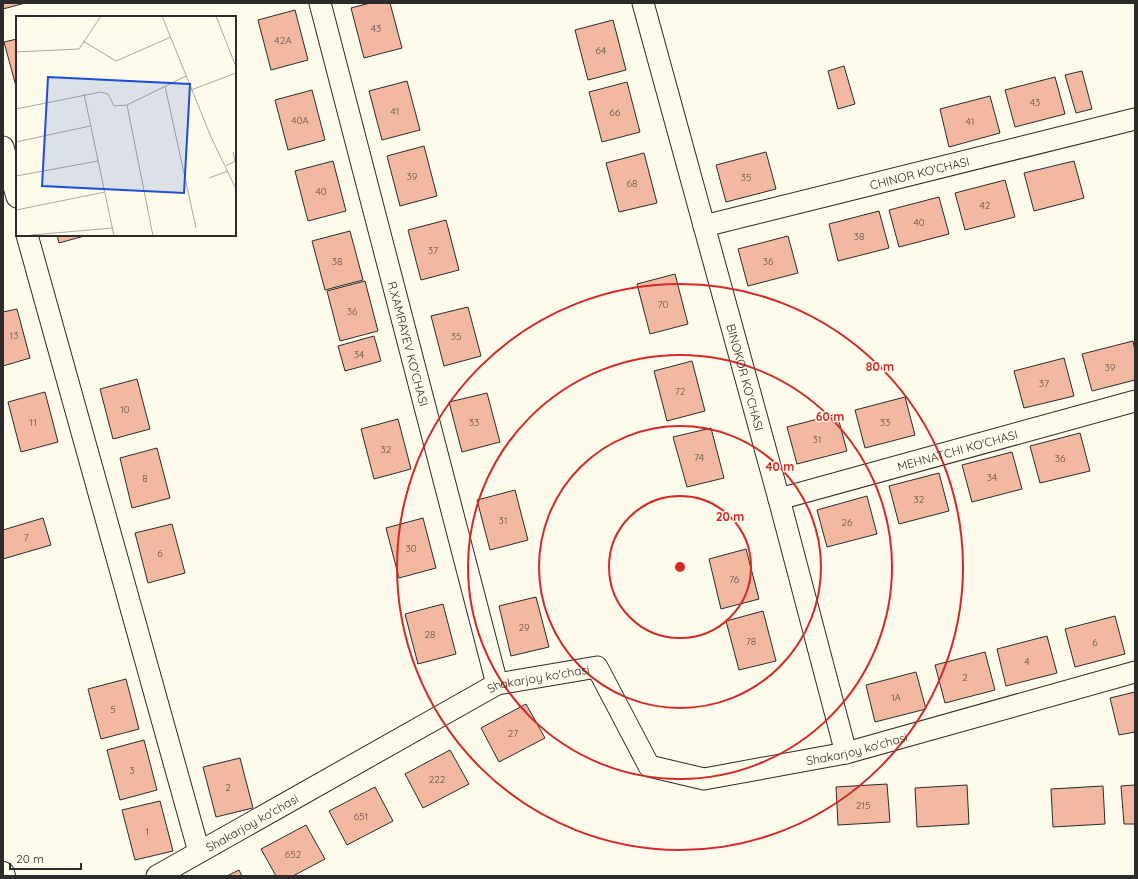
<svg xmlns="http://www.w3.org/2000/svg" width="1138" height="879" font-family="Quicksand,sans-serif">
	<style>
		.building { fill: #f2b8a0; stroke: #2b2b2b }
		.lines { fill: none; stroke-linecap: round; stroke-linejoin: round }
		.street-casing { stroke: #2b2b2b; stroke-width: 23 }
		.secondary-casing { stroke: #2b2b2b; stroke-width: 24 }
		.street { stroke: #fdfbea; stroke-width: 21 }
		.secondary { stroke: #fdfbea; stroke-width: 22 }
		.ring { fill: none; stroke: #d62828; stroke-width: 2 }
		.labels { text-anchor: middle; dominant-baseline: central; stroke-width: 3; stroke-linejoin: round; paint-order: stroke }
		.number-label { font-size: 10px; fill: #5d4e48 }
		.street-label { font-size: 12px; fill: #2b2b2b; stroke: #fdfbea }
		.inset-road { fill: none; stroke: #a9a89e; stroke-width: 1 }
		.view { fill: #1d4ed8; fill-opacity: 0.15; stroke: #1d4ed8; stroke-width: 2 }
		.inset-edge { fill: none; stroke: #2b2b2b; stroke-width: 2 }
		.centre { fill: #d62828; stroke: #fdfbea; stroke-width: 2 }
		.ring-label { font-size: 12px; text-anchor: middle; font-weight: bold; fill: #d62828; stroke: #fdfbea; stroke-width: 3; stroke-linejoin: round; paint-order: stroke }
	</style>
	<rect width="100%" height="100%" fill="#fdfbea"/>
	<path class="building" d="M 3,3 L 25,3 L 3,9 Z
		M 370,3 L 390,3 L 402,48 L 364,58 L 351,8 Z
		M 295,10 L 308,60 L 271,70 L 258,20 Z
		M 613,20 L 626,70 L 588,80 L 575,30 Z
		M 17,39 L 17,90 L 4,42 Z
		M 844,66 L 855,104 L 838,109 L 828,71 Z
		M 1082,71 L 1092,109 L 1076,113 L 1065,75 Z
		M 1055,77 L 1065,114 L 1015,127 L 1005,90 Z
		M 407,81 L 420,130 L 382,140 L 369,91 Z
		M 627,82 L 640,132 L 602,142 L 589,92 Z
		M 312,90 L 325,140 L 288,150 L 275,100 Z
		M 990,96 L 1000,133 L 949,147 L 940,109 Z
		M 424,146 L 437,196 L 400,206 L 387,156 Z
		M 766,152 L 776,189 L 726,202 L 716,165 Z
		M 644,153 L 657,203 L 619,212 L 606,163 Z
		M 333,161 L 346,211 L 308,221 L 295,171 Z
		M 1074,161 L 1084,198 L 1034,211 L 1024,173 Z
		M 1005,180 L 1015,217 L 965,230 L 955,193 Z
		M 939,197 L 949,234 L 899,247 L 889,210 Z
		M 879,211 L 889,248 L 838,261 L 829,224 Z
		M 446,220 L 459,270 L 421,280 L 408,230 Z
		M 350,231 L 363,280 L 325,290 L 312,241 Z
		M 57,235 L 88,235 L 59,243 Z
		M 788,236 L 798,273 L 748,286 L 738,249 Z
		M 675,274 L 688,324 L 650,334 L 637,284 Z
		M 365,281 L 378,331 L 340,341 L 327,291 Z
		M 468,307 L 481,356 L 444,366 L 431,316 Z
		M 17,309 L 30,358 L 3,366 L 3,312 Z
		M 374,336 L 381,361 L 345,371 L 338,346 Z
		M 1133,341 L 1135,351 L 1135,380 L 1092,391 L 1082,354 Z
		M 1064,358 L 1074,396 L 1024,408 L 1014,371 Z
		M 692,361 L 705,411 L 667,421 L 654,371 Z
		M 137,379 L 150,429 L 113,439 L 100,389 Z
		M 45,392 L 58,442 L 21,452 L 8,402 Z
		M 487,393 L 500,442 L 462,452 L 449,402 Z
		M 905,397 L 915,435 L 865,448 L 855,410 Z
		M 837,414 L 847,451 L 797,464 L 787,427 Z
		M 398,419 L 411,469 L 374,479 L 361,429 Z
		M 711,428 L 724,478 L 687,487 L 673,437 Z
		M 1080,433 L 1090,471 L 1040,483 L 1030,446 Z
		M 157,448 L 170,498 L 132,508 L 120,458 Z
		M 1012,452 L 1022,489 L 972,502 L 962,465 Z
		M 939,473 L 949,511 L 899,524 L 889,486 Z
		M 515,490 L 528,540 L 490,550 L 477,500 Z
		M 867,496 L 877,534 L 827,547 L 817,510 Z
		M 43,518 L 51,545 L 3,559 L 3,530 Z
		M 423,518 L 436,568 L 399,578 L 386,528 Z
		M 172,524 L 185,573 L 148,583 L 135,533 Z
		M 746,549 L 759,599 L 721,609 L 709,559 Z
		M 536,597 L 549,647 L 511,656 L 499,606 Z
		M 443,604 L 456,654 L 418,664 L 405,614 Z
		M 763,611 L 776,661 L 739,670 L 726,621 Z
		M 1115,616 L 1125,654 L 1075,667 L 1065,629 Z
		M 1047,636 L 1057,673 L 1006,686 L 997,649 Z
		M 985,652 L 995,690 L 945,703 L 935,665 Z
		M 916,672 L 926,709 L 875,722 L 866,685 Z
		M 126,679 L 139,729 L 101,739 L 88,689 Z
		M 1135,692 L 1135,732 L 1119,735 L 1110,698 Z
		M 526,704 L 545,738 L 499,762 L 481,728 Z
		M 144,740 L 157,790 L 120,800 L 107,750 Z
		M 450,750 L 469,784 L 423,808 L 405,774 Z
		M 240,758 L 253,808 L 216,817 L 203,767 Z
		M 887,784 L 890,822 L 838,825 L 836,787 Z
		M 967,785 L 969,824 L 917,827 L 915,788 Z
		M 1135,785 L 1135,824 L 1124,824 L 1121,786 Z
		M 1103,786 L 1105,824 L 1053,827 L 1051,789 Z
		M 375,787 L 393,821 L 347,845 L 329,811 Z
		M 160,801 L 173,851 L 135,860 L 122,810 Z
		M 306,825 L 325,859 L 293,876 L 276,876 L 261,849 Z
		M 239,870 L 242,876 L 227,876 Z"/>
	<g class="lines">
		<g class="street-casing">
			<g id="street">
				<path id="s1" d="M 320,3 L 497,684"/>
				<path id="s2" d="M 643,3 L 779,499 L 846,753"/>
				<path d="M 3,147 L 17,197"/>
				<path id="s3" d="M 704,226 L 1135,119"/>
				<path d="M 27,235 L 199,852"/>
				<path id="s4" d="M 779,499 L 1135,401"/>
				<path id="s5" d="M 157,876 L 497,684 L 597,667 L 649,766 L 704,779 L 846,753 L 1135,672"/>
			</g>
		</g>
		<g class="secondary-casing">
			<path id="secondary" d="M 3,873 L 4,876"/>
		</g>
		<use href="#street" class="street"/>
		<use href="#secondary" class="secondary"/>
	</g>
	<g class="ring">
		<circle cx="680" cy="567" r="71"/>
		<circle cx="680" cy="567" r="141"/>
		<circle cx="680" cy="567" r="212"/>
		<circle cx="680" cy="567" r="283"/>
	</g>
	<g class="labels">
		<g class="number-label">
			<text x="376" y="28">43</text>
			<text x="283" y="40">42A</text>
			<text x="601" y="50">64</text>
			<text x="1035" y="102">43</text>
			<text x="395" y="111">41</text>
			<text x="615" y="112">66</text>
			<text x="300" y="120">40A</text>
			<text x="970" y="121">41</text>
			<text x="412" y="176">39</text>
			<text x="746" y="177">35</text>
			<text x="632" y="183">68</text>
			<text x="321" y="191">40</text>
			<text x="985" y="205">42</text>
			<text x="919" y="222">40</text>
			<text x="859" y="236">38</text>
			<text x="433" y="250">37</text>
			<text x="337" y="261">38</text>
			<text x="768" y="261">36</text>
			<text x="663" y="304">70</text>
			<text x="352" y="311">36</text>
			<text x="14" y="335">13</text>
			<text x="456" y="336">35</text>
			<text x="359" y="354">34</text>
			<text x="1110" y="367">39</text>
			<text x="1044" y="383">37</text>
			<text x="680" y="391">72</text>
			<text x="125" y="409">10</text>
			<text x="33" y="422">11</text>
			<text x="474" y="422">33</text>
			<text x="885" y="422">33</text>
			<text x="817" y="439">31</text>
			<text x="386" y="449">32</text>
			<text x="699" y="457">74</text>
			<text x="1060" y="458">36</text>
			<text x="992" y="477">34</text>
			<text x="145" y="478">8</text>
			<text x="919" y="499">32</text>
			<text x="503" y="520">31</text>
			<text x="847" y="522">26</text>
			<text x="26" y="537">7</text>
			<text x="411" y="548">30</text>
			<text x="160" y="553">6</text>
			<text x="734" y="579">76</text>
			<text x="524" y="627">29</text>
			<text x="430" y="634">28</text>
			<text x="751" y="641">78</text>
			<text x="1095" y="642">6</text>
			<text x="1027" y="661">4</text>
			<text x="965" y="677">2</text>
			<text x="896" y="697">1A</text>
			<text x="113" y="709">5</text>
			<text x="513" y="733">27</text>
			<text x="132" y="770">3</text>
			<text x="437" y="779">222</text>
			<text x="228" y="787">2</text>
			<text x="863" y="805">215</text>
			<text x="361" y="816">651</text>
			<text x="147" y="831">1</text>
			<text x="293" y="854">652</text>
		</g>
		<g class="street-label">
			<text stroke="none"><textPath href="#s3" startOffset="222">CHINOR KO'CHASI</textPath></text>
			<text stroke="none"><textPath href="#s1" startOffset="352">R.XAMRAYEV KO'CHASI</textPath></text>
			<text stroke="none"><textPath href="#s2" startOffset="388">BINOKOR KO'CHASI</textPath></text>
			<text stroke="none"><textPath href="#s4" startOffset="185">MEHNATCHI KO'CHASI</textPath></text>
			<text stroke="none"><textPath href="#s5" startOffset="432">Shakarjoy ko'chasi</textPath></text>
			<text stroke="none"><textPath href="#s5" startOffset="816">Shakarjoy ko'chasi</textPath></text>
			<text stroke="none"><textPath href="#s5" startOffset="109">Shakarjoy ko'chasi</textPath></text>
		</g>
	</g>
	<g transform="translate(16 16)">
		<rect width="220" height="220" fill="#fdfbea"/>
		<path class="inset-road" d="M 146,0 L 195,121 L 220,173M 200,0 L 220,51M 67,25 L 100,45 L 155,21M 0,36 L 63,33 L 85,0M 149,70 L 180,212M 175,74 L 220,57M 68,78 L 98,220M 111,89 L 137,220M 0,93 L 85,76 L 92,78 L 98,90 L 111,89 L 170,60M 0,126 L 74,110M 210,150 L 219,145 L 217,136M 0,160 L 82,145M 193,162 L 212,155M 0,194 L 89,176M 15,219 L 97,212"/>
		<path class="view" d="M 32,61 L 174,68 L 168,177 L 26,170 Z"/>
		<rect width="220" height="220" class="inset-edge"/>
	</g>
	<circle cx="680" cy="567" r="6" class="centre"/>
	<g class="ring-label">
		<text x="880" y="371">80 m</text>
		<text x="830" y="421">60 m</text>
		<text x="780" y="471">40 m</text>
		<text x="730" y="521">20 m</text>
	</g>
	<rect width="1138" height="879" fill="none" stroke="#2b2b2b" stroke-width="8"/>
	<path d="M10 863v6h71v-6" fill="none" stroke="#2b2b2b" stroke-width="2"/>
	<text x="16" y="863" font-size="12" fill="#2b2b2b" stroke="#fdfbea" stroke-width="3" paint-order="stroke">20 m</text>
</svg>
